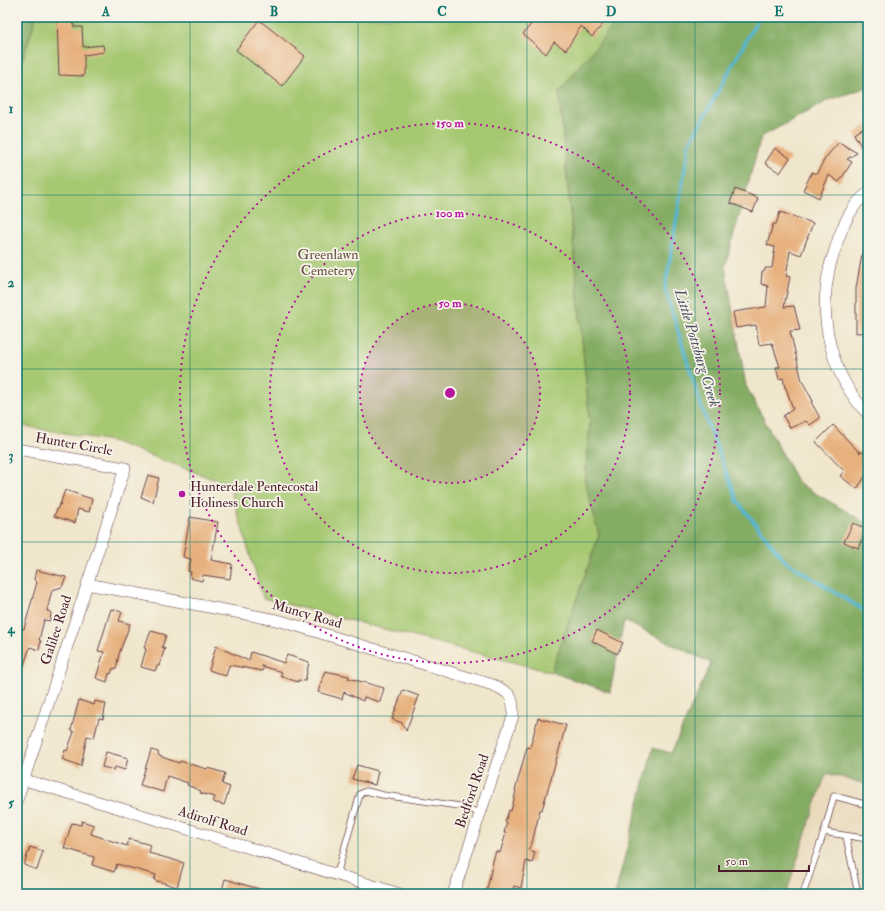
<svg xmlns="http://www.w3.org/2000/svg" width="885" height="911" font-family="'IM FELL Double Pica',serif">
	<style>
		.built { fill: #e9d9ba }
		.green { fill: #a5c871; stroke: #78744e }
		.forest { fill: #84ac63; stroke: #676647 }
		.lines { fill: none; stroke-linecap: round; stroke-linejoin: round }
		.stream { stroke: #52b5d1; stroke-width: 3.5 }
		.building { fill: #e7b17e }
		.service-casing { stroke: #633d43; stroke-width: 7 }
		.minor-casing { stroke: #633d43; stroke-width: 12 }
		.service { stroke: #fff; stroke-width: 5.5 }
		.minor { stroke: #fff; stroke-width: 11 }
		.grid { fill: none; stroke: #0f766e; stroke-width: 1; stroke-opacity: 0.55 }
		.ring { fill: none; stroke: #b5179e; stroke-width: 2; stroke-dasharray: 2 4 }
		.poi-dot { fill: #b5179e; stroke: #f7f3e8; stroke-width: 1.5 }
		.labels { text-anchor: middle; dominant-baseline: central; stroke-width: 3.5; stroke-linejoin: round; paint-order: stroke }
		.park-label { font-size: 14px; fill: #655240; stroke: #f7f3e8 }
		.street-label { font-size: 14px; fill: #4a1f2b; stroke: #f7f3e8 }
		.poi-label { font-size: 14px; fill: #4a1f2b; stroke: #f7f3e8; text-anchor: start }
		.water-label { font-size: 15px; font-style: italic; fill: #4d5465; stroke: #f7f3e8 }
		.centre { fill: #b5179e; stroke: #f7f3e8; stroke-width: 2 }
		.ring-label { font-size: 12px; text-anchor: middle; font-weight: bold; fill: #b5179e; stroke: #f7f3e8; stroke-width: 3.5; stroke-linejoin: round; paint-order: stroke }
		.neatline { fill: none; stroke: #0f766e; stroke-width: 1.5 }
		.grid-label { font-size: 13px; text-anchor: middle; font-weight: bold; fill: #0f766e }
	</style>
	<rect width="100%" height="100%" fill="#f7f3e8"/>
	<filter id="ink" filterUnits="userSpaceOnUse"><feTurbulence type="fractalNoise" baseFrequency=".025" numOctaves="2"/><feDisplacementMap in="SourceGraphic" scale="8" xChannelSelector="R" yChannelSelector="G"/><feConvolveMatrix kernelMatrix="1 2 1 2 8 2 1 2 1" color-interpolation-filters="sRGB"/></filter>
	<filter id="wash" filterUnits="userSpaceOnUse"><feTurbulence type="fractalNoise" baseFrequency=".012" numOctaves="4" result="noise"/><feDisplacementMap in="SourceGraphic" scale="16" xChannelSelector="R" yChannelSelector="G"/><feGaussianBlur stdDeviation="0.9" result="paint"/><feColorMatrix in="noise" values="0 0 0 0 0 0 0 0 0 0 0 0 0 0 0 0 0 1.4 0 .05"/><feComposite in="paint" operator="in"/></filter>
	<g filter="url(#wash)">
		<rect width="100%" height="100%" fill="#f0e6cc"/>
		<path class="built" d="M 827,772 L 868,785 L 868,894 L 786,894 L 820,790 Z"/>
		<path class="green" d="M 36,17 L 620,17 L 559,93 L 590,425 L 585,480 L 599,535 L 551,672 L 263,598 L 229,485 L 112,441 L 17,425 L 17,78 Z"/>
		<path class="forest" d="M 17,17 L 36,17 L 17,78 Z
			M 620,17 L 868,17 L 868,87 L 829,100 L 761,137 L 725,267 L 746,386 L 798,483 L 868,524 L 868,785 L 827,773 L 820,790 L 786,894 L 615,894 L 653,748 L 671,753 L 711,663 L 624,621 L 610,692 L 551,672 L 599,535 L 585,480 L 590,425 L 559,92 Z"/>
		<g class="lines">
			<path class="stream" d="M 759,17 L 689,144 L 665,289 L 703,412 L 738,502 L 785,561 L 868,613"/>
		</g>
		<g id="blocks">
			<path class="building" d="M 57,17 L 73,17 L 74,27 L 82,27 L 83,47 L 103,45 L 104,52 L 84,55 L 84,76 L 59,75 Z
				M 537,17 L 609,17 L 592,37 L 581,26 L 566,50 L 554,42 L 546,54 L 523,34 Z
				M 259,20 L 305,56 L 282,86 L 236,50 Z
				M 868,124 L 868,158 L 854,134 Z
				M 839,142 L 857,153 L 847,159 L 852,162 L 839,182 L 829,175 L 819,198 L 803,190 L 812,172 L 816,174 L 826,157 Z
				M 775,148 L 790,158 L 780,173 L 765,163 Z
				M 735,189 L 758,198 L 753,212 L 730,203 Z
				M 780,212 L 813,223 L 801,255 L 790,251 L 786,276 L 790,277 L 784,307 L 794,306 L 800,330 L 790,331 L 802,381 L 813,401 L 811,402 L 820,418 L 810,425 L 806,421 L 790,428 L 783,416 L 793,409 L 786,388 L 785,388 L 783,378 L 779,379 L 776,367 L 780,367 L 772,343 L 759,345 L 756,325 L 736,328 L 733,312 L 766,307 L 768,286 L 761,284 L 762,272 L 765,271 L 765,268 L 772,268 L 775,247 L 767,245 L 773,224 L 776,224 Z
				M 863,249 L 868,249 L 868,332 L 856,333 L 856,288 Z
				M 833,425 L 860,453 L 861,451 L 868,456 L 868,472 L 857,489 L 840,476 L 844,471 L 816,442 Z
				M 148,475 L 159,478 L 153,502 L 141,497 Z
				M 65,490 L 92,499 L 89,512 L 78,509 L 75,523 L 54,516 L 59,505 L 60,505 Z
				M 190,517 L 218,522 L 211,560 L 232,564 L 230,579 L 203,575 L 202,581 L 190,578 L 191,572 L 188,571 L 191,559 L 183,557 Z
				M 853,523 L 867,529 L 858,548 L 844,542 Z
				M 36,570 L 66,577 L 62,587 L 52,590 L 47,611 L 51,612 L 50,621 L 44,620 L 39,640 L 41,641 L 39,650 L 30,647 L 19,680 L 17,680 L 17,636 L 19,628 L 24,629 L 37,582 L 34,580 Z
				M 111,609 L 122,612 L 119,621 L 130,624 L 119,654 L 116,669 L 113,668 L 111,674 L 109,673 L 107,682 L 96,678 L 104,652 L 98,651 Z
				M 597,630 L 623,643 L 617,654 L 592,641 Z
				M 151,631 L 166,635 L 162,647 L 165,648 L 159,666 L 157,666 L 155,671 L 141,667 L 146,649 L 144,648 Z
				M 216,646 L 249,661 L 251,652 L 284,663 L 287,655 L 309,662 L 305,681 L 298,680 L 298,682 L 280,676 L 282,672 L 261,666 L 264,667 L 262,671 L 229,665 L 226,676 L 209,670 Z
				M 325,671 L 349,676 L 348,678 L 384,688 L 380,702 L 364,697 L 363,701 L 344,692 L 342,699 L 318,692 Z
				M 403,690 L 419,696 L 406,731 L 402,723 L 392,719 Z
				M 79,700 L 94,705 L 95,701 L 106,704 L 103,719 L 99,718 L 94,738 L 87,736 L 81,766 L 62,759 L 65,750 L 67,751 L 74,732 L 71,730 Z
				M 538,718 L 566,725 L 542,810 L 540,810 L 532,843 L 528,850 L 535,852 L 532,863 L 526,861 L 521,888 L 514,886 L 512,894 L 486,894 L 493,861 L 496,851 L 500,853 L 506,833 L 504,833 L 507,822 L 505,822 L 509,810 L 511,811 L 516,791 L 515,791 L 527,747 L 530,748 Z
				M 151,750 L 158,752 L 159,756 L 179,763 L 180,761 L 207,769 L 207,768 L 225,773 L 222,784 L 230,787 L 224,805 L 213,802 L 215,797 L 200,793 L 201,791 L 187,785 L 188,783 L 167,776 L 163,792 L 140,785 Z
				M 106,752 L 128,758 L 125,770 L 115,767 L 114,770 L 102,767 Z
				M 357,765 L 378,771 L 375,785 L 352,779 Z
				M 82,821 L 94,825 L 91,834 L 127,846 L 129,839 L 151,845 L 149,853 L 184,863 L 177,887 L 154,880 L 156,875 L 117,864 L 114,872 L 92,865 L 94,857 L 64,848 L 72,823 L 81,825 Z
				M 30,847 L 43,851 L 37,870 L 24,865 Z
				M 225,879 L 266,891 L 266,894 L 221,894 Z"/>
		</g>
	</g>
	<g filter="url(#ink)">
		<use href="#blocks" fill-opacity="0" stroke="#633d43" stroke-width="1"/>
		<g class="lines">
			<g class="service-casing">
				<path id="service" d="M 868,805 L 834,796 L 824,832 L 868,839
					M 846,836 L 858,894
					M 337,874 L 360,794 L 366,791 L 383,795 L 459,806 L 480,813
					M 803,894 L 824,832"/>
			</g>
			<g class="minor-casing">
				<path id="minor" d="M 868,192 C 865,196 860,199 857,203 C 846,217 839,235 834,253 C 832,258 830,264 829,270 C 818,321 832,377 868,414
					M 17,449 L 125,468 L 17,800
					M 87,584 L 251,615 L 281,621 L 493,685 C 511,693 514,697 513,716 L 453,894
					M 18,778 L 112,806 L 400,894"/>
			</g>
			<use href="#service" class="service"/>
			<use href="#minor" class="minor"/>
		</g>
	</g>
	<path class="grid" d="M 190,17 L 190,894M 358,17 L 358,894M 527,17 L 527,894M 695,17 L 695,894M 17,195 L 868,195M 17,369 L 868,369M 17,542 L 868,542M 17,716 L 868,716"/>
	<circle cx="450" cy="393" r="90" fill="#b5179e" fill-opacity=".12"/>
	<g class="ring">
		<circle cx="450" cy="393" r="90"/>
		<circle cx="450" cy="393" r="180"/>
		<circle cx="450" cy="393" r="270"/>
	</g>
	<circle class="poi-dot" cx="182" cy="494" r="4"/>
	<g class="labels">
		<g class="park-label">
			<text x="328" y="254">Greenlawn<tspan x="328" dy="16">Cemetery</tspan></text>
		</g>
		<g class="street-label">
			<text transform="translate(74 444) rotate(10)">Hunter Circle</text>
			<text transform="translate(307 614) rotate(16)">Muncy Road</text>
			<text transform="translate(56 630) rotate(-72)">Galilee Road</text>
			<text transform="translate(472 791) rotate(-71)">Bedford Road</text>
			<text transform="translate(213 821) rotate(17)">Adirolf Road</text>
		</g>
		<g class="poi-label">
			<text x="190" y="486">Hunterdale Pentecostal<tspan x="190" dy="16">Holiness Church</tspan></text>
		</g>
		<g class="water-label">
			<text transform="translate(697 348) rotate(73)">Little Pottsburg Creek</text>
		</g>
	</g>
	<circle cx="450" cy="393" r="6" class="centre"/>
	<g class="ring-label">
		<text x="450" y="127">150 m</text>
		<text x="450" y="217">100 m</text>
		<text x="450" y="307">50 m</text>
	</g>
	<rect width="885" height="911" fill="none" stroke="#f7f3e8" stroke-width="44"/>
	<path d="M719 865v6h90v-6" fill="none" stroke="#4a1f2b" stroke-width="2"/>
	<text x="725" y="865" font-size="12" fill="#4a1f2b" stroke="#f7f3e8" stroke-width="3" paint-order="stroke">50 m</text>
	<rect x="22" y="22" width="841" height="867" class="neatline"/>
	<g class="grid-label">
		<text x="106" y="16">A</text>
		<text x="274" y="16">B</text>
		<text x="442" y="16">C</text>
		<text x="611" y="16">D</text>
		<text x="779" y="16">E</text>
		<text x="11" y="113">1</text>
		<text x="11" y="287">2</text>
		<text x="11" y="460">3</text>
		<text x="11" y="633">4</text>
		<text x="11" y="807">5</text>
	</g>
</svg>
